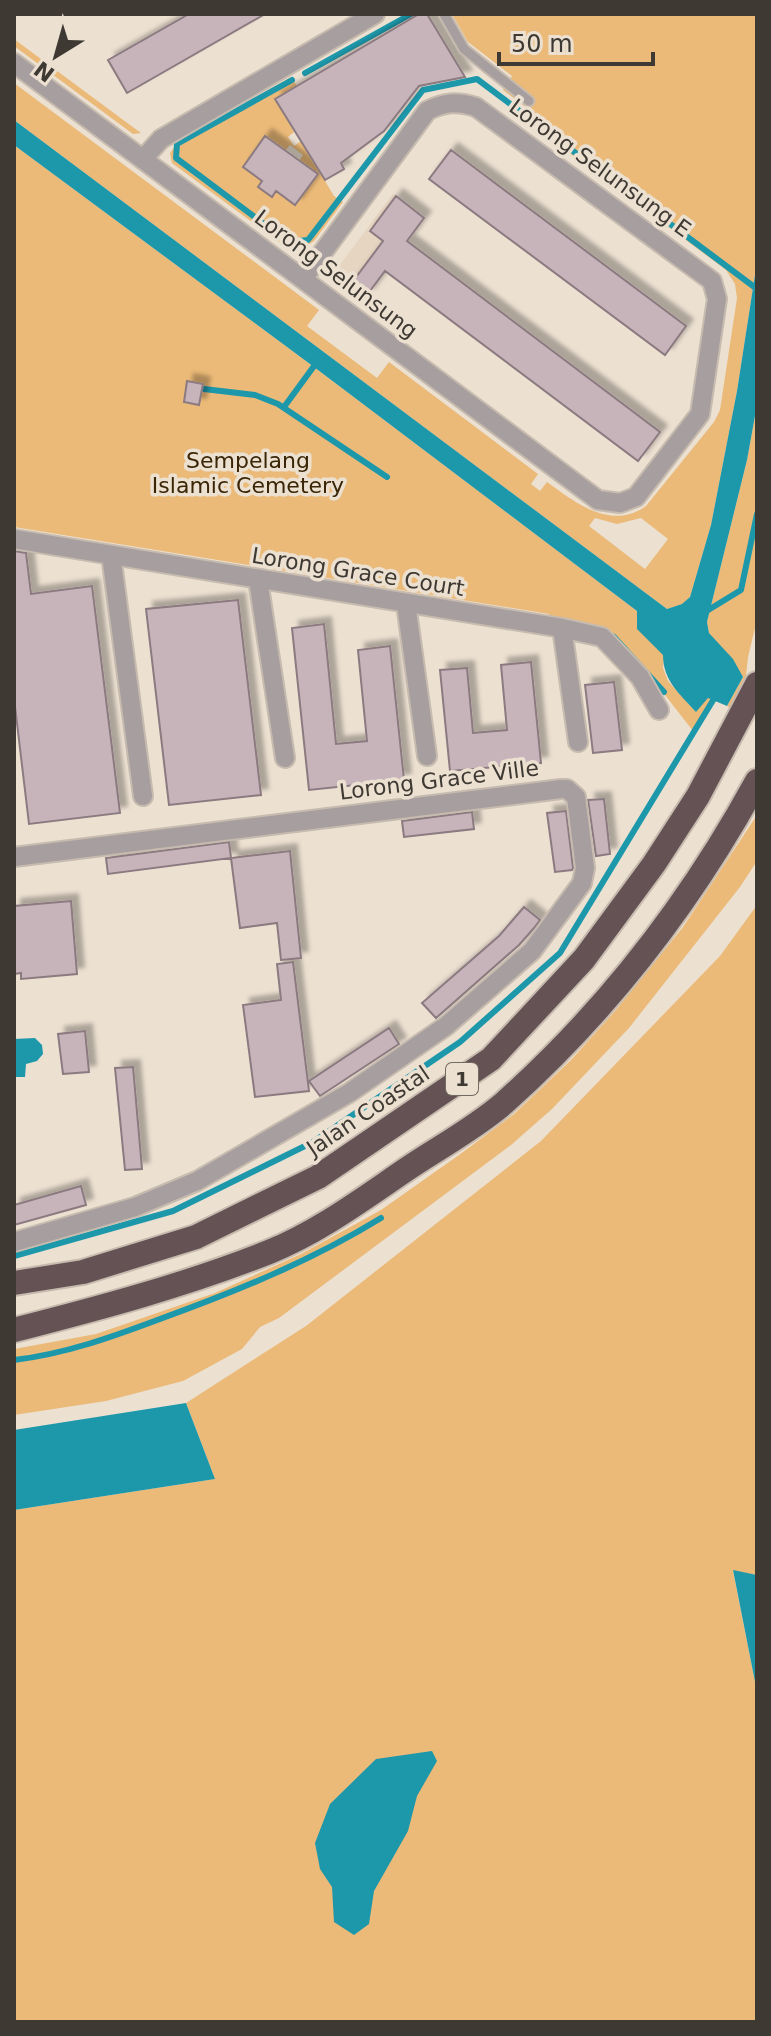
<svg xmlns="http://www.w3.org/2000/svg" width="771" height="2036" font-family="'DejaVu Sans',sans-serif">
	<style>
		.built { fill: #e6d5c0 }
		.green { fill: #ebba78; fill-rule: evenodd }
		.water { fill: #1d98ab }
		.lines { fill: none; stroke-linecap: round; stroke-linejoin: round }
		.stream { stroke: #1d98ab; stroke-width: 6 }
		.building { fill: #c7b4bb; stroke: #8b7a80; stroke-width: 2; filter: url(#shadow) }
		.lane-casing { stroke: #c6bbae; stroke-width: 13 }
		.street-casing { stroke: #c6bbae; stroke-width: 22 }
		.highway-casing { stroke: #c6bbae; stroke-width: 28 }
		.lane { stroke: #a79e9f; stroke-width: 9 }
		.street { stroke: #a79e9f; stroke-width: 18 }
		.highway { stroke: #645254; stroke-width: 24 }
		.labels { text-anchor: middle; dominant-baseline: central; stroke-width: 7; stroke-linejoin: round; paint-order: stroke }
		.shield { fill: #ece0d1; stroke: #726b62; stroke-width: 2 }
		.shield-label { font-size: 20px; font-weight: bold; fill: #3e3933 }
		.street-label { font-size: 22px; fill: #3e3933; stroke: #ece0d1 }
		.park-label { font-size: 22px; fill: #3a2607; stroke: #ece0d1 }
	</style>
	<defs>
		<filter id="shadow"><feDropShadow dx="7" dy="-7" stdDeviation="2" flood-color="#0004"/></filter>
	</defs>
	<rect width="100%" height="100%" fill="#ece0d1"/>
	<path class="built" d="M 393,194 L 424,218 L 365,298 L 333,274 Z"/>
	<path class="green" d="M 452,14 L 757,14 L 757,262 L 737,391 L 711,525 L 690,597 L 683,604 L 667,609 L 14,120 L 14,83 L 319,310 L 307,326 L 377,378 L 389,362 L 538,474 L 531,484 L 540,491 L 547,482 C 576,503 611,531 646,506 L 714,422 L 720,410 L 737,298 L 735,284 L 726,270 L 529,123 L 535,114 L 503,90 L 512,76 L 468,42 ZM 595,518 L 617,524 L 641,518 L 668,539 L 645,569 L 589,526 Z
		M 14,39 L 126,122 L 141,133 L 133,134 L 14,46 Z
		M 291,77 L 297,86 L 275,99 L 294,132 L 288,137 L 294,146 L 301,141 L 334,196 L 343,202 L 314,241 L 300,250 L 287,248 L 172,163 L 170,153 L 178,142 ZM 265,136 L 285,151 L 290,145 L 303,155 L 299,161 L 318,175 L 295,205 L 276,191 L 271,197 L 258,187 L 262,181 L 243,167 Z
		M 14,145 L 314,367 L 637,611 L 664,655 L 663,668 L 668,681 L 695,711 L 708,697 L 712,701 L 693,731 L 637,659 L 613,636 L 548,618 L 549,614 L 14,527 Z
		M 757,405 L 757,620 L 748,657 L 746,676 L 732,709 L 727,706 L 743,677 L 709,633 L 707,622 L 747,460 Z
		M 757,815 L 757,861 L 740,887 L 629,1028 L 552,1109 L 511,1145 L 279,1318 L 260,1327 L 242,1349 L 183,1381 L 106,1401 L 14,1415 L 14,1349 L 96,1334 L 215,1293 L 301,1254 L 381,1210 L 459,1155 L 514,1114 L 571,1060 L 615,1011 L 683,927 Z
		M 757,905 L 757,1575 L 733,1571 L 757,1692 L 757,2022 L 14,2022 L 14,1510 L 215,1479 L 186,1403 L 306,1326 L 541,1141 L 720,956 Z"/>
	<path class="water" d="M 14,120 L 667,609 L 682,604 L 690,597 L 711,525 L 737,391 L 757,262 L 757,405 L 747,460 L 707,622 L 709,633 L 733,659 L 743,677 L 727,706 L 708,698 L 696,712 C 680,694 663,681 663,655 L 637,629 L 637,611 L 314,367 L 14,145 Z
		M 35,1038 L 42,1045 L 43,1054 L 37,1061 L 26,1064 L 25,1077 L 16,1077 L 14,1039 Z
		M 186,1403 L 215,1479 L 14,1510 L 14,1430 Z
		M 733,1570 L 757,1575 L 757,1692 Z
		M 432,1751 L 437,1761 L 417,1796 L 408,1831 L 374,1891 L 369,1924 L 354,1935 L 334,1922 L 332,1887 L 320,1869 L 315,1843 L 330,1804 L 376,1759 Z"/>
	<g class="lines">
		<path class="stream" d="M 305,73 L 411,14
			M 292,80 L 177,144 L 176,158 L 288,242 L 308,240 L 423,90 L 477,79 L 757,289
			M 204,389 L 255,395 L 278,404 L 387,477
			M 284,407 L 317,362
			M 705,612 L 741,590 L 757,514
			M 614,637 L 664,692
			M 14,1256 L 173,1211 L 313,1142 L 460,1042 L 560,953 L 715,697
			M 14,1360 C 65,1354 112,1337 160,1319 C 237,1291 311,1261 381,1218"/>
	</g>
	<path class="building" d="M 189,14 L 265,14 L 127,93 L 108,60 Z
		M 419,14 L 427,14 L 465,77 L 419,86 L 384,131 L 341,163 L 344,169 L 325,180 L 275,99 Z
		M 265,136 L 318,174 L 295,205 L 276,191 L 272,197 L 258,187 L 262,181 L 243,167 Z
		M 451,150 L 686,326 L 665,355 L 429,179 Z
		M 396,196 L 424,218 L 407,241 L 660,432 L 638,461 L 385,271 L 367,295 L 351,284 L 383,241 L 370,231 Z
		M 187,381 L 203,384 L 199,405 L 184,402 Z
		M 14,551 L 26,553 L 31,594 L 92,586 L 120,813 L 29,824 L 14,698 Z
		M 238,600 L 261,795 L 169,805 L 146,609 Z
		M 324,624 L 336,744 L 367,741 L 358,650 L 390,646 L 404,780 L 309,790 L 292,628 Z
		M 531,662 L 541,763 L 450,771 L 440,670 L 467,668 L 473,733 L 507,730 L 501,665 Z
		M 614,682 L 622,750 L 593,753 L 585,685 Z
		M 604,799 L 610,854 L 596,856 L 588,800 Z
		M 566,811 L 573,868 L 572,870 L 555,872 L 547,813 Z
		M 472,812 L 474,829 L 404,837 L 402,821 Z
		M 229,842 L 231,858 L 108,874 L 106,858 Z
		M 290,851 L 301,958 L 281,960 L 277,923 L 240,928 L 231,858 Z
		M 71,901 L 77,974 L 21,979 L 21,973 L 14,974 L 14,906 Z
		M 524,907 L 540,920 L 534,928 L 519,945 L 436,1018 L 422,1003 L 499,936 Z
		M 293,962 L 309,1091 L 255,1097 L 243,1005 L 281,1000 L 277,964 Z
		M 389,1028 L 399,1044 L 320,1096 L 309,1081 Z
		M 85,1031 L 89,1072 L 63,1074 L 58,1034 Z
		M 133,1067 L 142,1169 L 125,1170 L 115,1068 Z
		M 81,1186 L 86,1205 L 14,1225 L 14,1205 Z"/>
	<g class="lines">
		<g class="lane-casing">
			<path id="lane" d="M 444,14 L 464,49 L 529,101"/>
		</g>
		<g class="street-casing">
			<path id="street" d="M 14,63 L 598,500 L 620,503 L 636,497 L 700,414 L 717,299 L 712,281 L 476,107 C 457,101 444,102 427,111 L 303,279
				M 143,159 L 161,139 L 375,14
				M 14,539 L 562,628 L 602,637 L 640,677 L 659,710
				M 111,555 L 143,796
				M 258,580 L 285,758
				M 406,604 L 427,756
				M 562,628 L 578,742
				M 14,857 L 561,789 L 567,789 L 576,797 L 585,868 L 582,883 L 532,951 L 446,1026 L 349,1093 L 197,1181 L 135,1207 L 14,1242"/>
		</g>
		<g class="highway-casing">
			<path id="highway" d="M 14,1283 L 83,1272 L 196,1237 L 318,1177 L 491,1059 L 584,959 L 654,864 L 698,796 L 757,684
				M 14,1330 C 100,1308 186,1285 269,1252 C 318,1232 360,1201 404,1171 C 436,1149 474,1129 504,1103 C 607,1011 691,902 757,781"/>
		</g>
		<use href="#lane" class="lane"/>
		<use href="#street" class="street"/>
		<use href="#highway" class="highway"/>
	</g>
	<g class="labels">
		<rect class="shield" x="446" y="1063" width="32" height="32" rx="6"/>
		<g class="shield-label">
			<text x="462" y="1079">1</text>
		</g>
		<g class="street-label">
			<text transform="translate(600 168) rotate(36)">Lorong Selunsung E</text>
			<text transform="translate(336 274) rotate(37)">Lorong Selunsung</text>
			<text transform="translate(358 572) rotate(9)">Lorong Grace Court</text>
			<text transform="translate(439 780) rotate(-7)">Lorong Grace Ville</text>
			<text transform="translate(368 1111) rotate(-34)">Jalan Coastal</text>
		</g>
		<g class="park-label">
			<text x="248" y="460">Sempelang<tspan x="248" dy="25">Islamic Cemetery</tspan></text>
		</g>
	</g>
	<rect width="771" height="2036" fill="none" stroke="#3e3933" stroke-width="32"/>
	<g transform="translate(56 56) rotate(217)" stroke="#ece0d1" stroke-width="6" paint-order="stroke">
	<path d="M0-6L14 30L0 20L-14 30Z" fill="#3e3933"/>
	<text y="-12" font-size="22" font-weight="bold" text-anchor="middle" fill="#3e3933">N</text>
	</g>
	<path d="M499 52v12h154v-12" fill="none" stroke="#3e3933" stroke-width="4"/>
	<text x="511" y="52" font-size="24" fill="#3e3933" stroke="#ece0d1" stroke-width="6" paint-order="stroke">50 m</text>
</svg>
